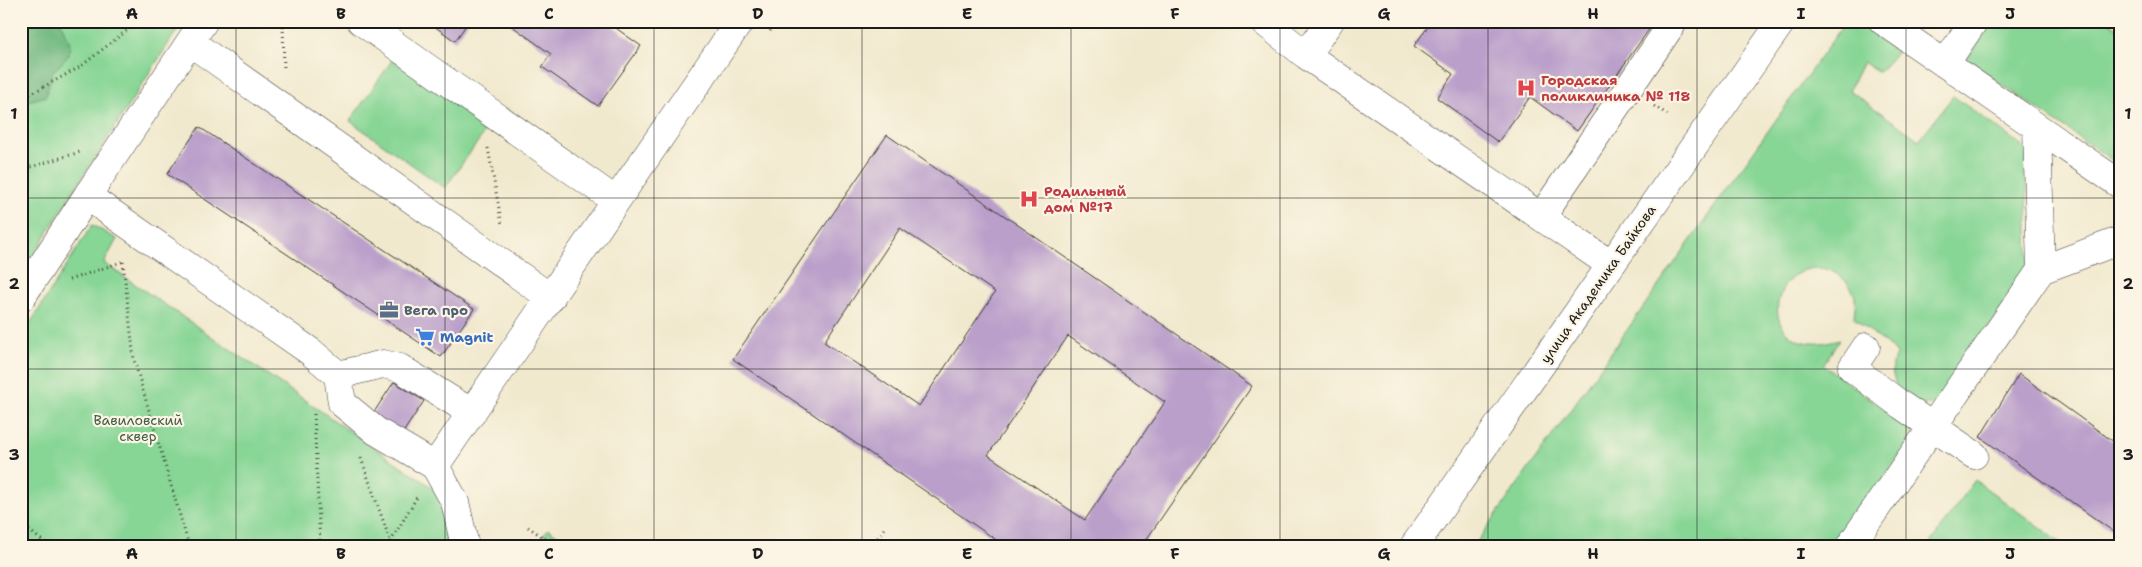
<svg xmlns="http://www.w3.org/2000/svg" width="2142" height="567" font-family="'Shantell Sans',sans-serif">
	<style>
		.green { fill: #87d695; stroke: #527958 }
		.forest { fill: #6db77e; stroke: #446a4d }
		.building { fill: #ba9fca; fill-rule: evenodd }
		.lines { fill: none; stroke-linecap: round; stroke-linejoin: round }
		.minor-casing { stroke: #3c3b37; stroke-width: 29 }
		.path { stroke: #3c3b37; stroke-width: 3; stroke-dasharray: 1 4; stroke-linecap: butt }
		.minor { stroke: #fff; stroke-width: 28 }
		.grid { fill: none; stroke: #1c1c1c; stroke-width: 1; stroke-opacity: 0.55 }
		.labels { text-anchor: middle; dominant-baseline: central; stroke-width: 4.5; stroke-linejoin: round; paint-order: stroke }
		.health-label { font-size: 14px; font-weight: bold; fill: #be3a42; stroke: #fcf5e5; text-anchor: start }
		.street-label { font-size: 14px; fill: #1c1c1c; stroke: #fcf5e5 }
		.service-label { font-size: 14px; font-weight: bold; fill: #4e5e75; stroke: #fcf5e5; text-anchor: start }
		.shop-label { font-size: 14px; font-weight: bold; fill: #366cbe; stroke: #fcf5e5; text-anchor: start }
		.park-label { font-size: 14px; fill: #415d46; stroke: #fcf5e5 }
		.neatline { fill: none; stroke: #1c1c1c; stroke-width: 2 }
		.grid-label { font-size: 16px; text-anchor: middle; font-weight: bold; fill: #1c1c1c }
	</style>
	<rect width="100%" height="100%" fill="#fcf5e5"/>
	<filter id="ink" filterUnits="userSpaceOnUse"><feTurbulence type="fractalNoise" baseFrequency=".02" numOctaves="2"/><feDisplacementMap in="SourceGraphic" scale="10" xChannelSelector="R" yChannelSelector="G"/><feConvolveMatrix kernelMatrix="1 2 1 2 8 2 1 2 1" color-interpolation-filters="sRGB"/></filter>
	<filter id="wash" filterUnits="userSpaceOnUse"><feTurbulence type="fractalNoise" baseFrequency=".0096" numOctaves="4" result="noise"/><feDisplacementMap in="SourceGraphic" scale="20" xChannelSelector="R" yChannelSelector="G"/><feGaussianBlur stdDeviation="1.12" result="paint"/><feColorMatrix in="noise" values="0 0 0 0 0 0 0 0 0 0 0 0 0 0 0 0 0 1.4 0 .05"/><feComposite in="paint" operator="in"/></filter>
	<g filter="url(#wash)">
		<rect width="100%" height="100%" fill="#f1e9ce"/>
		<path class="green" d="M 21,21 L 183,21 L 62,209 L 21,277 Z
			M 1846,21 L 1858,21 L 1898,50 L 1879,72 L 1863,62 L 1849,90 L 1919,140 L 1953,96 L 2026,149 L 2029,268 L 1941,399 C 1937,401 1933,404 1930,404 C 1904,409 1883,376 1897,353 L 1854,318 C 1854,311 1856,305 1855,298 C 1854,289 1843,276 1835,273 C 1830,271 1825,268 1820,268 C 1772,266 1758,340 1813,343 C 1822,344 1831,341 1840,339 L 1823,365 L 1906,424 C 1911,432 1911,437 1907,445 L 1835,546 L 1474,546 Z
			M 1993,21 L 2107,21 L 2121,31 L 2121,153 L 2115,162 L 1966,60 Z
			M 393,59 L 489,126 L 445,188 L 350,121 Z
			M 92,225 L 117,239 L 104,263 L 442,494 L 446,546 L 21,546 L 21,338 Z
			M 1975,480 L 2065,546 L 1928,546 Z
			M 548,529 L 573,546 L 536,546 Z"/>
		<path class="forest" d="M 21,21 L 60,21 L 70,43 L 69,55 L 52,73 L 46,96 L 25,102 L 21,101 Z"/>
		<g id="blocks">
			<path class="building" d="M 427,21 L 469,21 L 455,41 Z
				M 505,21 L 606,21 L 641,46 L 598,106 L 542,67 L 551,54 Z
				M 1432,21 L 1655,21 L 1577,131 L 1530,97 L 1498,142 L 1437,98 L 1453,74 L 1414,46 Z
				M 199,127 L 474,309 L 441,357 L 167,174 Z
				M 887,135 L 1252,386 L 1142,546 L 1005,546 L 733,359 ZM 900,228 L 995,292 L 919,406 L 824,342 ZM 1068,336 L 1165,402 L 1085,520 L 988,455 Z
				M 2019,374 L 2121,447 L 2121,537 L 1980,437 Z
				M 394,382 L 424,401 L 402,434 L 372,415 Z"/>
		</g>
	</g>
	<g filter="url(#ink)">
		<use href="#blocks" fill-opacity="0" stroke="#3c3b37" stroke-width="1"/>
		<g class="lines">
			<g class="minor-casing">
				<path id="minor" d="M 361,21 L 616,201 L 740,21
					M 1263,21 L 1306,55 L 1611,265
					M 1883,21 L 2121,185
					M 190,42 L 551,298
					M 1306,55 L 1330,21
					M 1945,64 L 1974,21
					M 2037,127 L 2041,270
					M 87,196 L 204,21
					M 1541,217 L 1674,21
					M 21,298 L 87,196 L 311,352 L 338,375 L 342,403 L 376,431 L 435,466 L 455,502 L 465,546
					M 1866,347 L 1852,368 L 1901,405 L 1974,455
					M 338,375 L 383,364 L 400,368 L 472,413
					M 435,466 L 616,201
					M 1414,546 L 1782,21
					M 1850,546 L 2041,270 L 2121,240"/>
			</g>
			<path class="path" d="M 283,21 L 284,71
				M 770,31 L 777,21
				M 21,99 L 80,67 L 139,21
				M 1654,106 L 1670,116
				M 488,148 L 502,225
				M 21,170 L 80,152
				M 123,262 L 134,360 L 189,546
				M 69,280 L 124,261
				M 314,414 L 320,546
				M 361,458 L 392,546
				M 21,524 L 49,546
				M 528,527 L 556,546
				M 388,546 L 417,497
				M 872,546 L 886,526"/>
			<use href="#minor" class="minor"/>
		</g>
	</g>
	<path class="grid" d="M 236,21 L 236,546M 445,21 L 445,546M 654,21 L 654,546M 862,21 L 862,546M 1071,21 L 1071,546M 1280,21 L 1280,546M 1488,21 L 1488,546M 1697,21 L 1697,546M 1906,21 L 1906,546M 21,198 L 2121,198M 21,369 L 2121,369"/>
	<defs>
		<g id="hospital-bare" transform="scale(1.5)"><path d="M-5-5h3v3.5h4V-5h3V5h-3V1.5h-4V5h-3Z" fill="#e0444e" stroke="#fcf5e5" stroke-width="2.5" paint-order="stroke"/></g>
		<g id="office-bare" transform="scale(1.5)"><path d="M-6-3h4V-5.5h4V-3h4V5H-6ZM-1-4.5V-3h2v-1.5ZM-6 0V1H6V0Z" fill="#5c6f8a" stroke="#fcf5e5" stroke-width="2.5" paint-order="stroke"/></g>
		<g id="supermarket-bare" transform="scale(1.5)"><path d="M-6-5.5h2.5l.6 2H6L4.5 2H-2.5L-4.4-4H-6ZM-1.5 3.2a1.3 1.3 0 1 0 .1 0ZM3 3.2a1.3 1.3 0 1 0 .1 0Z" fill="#3f7fe0" stroke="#fcf5e5" stroke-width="2.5" paint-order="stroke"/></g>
	</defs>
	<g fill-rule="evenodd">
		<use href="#hospital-bare" x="1526" y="88"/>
		<use href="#hospital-bare" x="1029" y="199"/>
		<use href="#office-bare" x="389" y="310"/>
		<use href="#supermarket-bare" x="425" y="337"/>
	</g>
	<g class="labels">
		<g class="health-label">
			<text x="1541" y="80">Городская<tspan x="1541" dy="16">поликлиника № 118</tspan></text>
			<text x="1044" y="191">Родильный<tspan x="1044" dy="16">дом №17</tspan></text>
		</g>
		<g class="street-label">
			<text transform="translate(1598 284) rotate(-55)">улица Академика Байкова</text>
		</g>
		<g class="service-label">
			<text x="404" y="310">Вега про</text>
		</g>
		<g class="shop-label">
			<text x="440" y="337">Magnit</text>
		</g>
		<g class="park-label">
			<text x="138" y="420">Вавиловский<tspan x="138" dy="16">сквер</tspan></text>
		</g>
	</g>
	<rect width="2142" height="567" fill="none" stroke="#fcf5e5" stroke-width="55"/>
	<rect x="28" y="28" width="2086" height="512" class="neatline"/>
	<g class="grid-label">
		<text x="132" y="19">A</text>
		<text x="341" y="19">B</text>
		<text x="549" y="19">C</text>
		<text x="758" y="19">D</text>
		<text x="967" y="19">E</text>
		<text x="1175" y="19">F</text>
		<text x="1384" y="19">G</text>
		<text x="1593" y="19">H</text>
		<text x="1801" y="19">I</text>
		<text x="2010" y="19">J</text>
		<text x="14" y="119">1</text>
		<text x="2128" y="119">1</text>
		<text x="14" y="289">2</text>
		<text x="2128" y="289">2</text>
		<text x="14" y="460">3</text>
		<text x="2128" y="460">3</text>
		<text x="132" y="559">A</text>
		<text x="341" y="559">B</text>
		<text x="549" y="559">C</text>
		<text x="758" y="559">D</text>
		<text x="967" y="559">E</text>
		<text x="1175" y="559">F</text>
		<text x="1384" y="559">G</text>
		<text x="1593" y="559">H</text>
		<text x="1801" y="559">I</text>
		<text x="2010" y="559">J</text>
	</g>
</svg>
